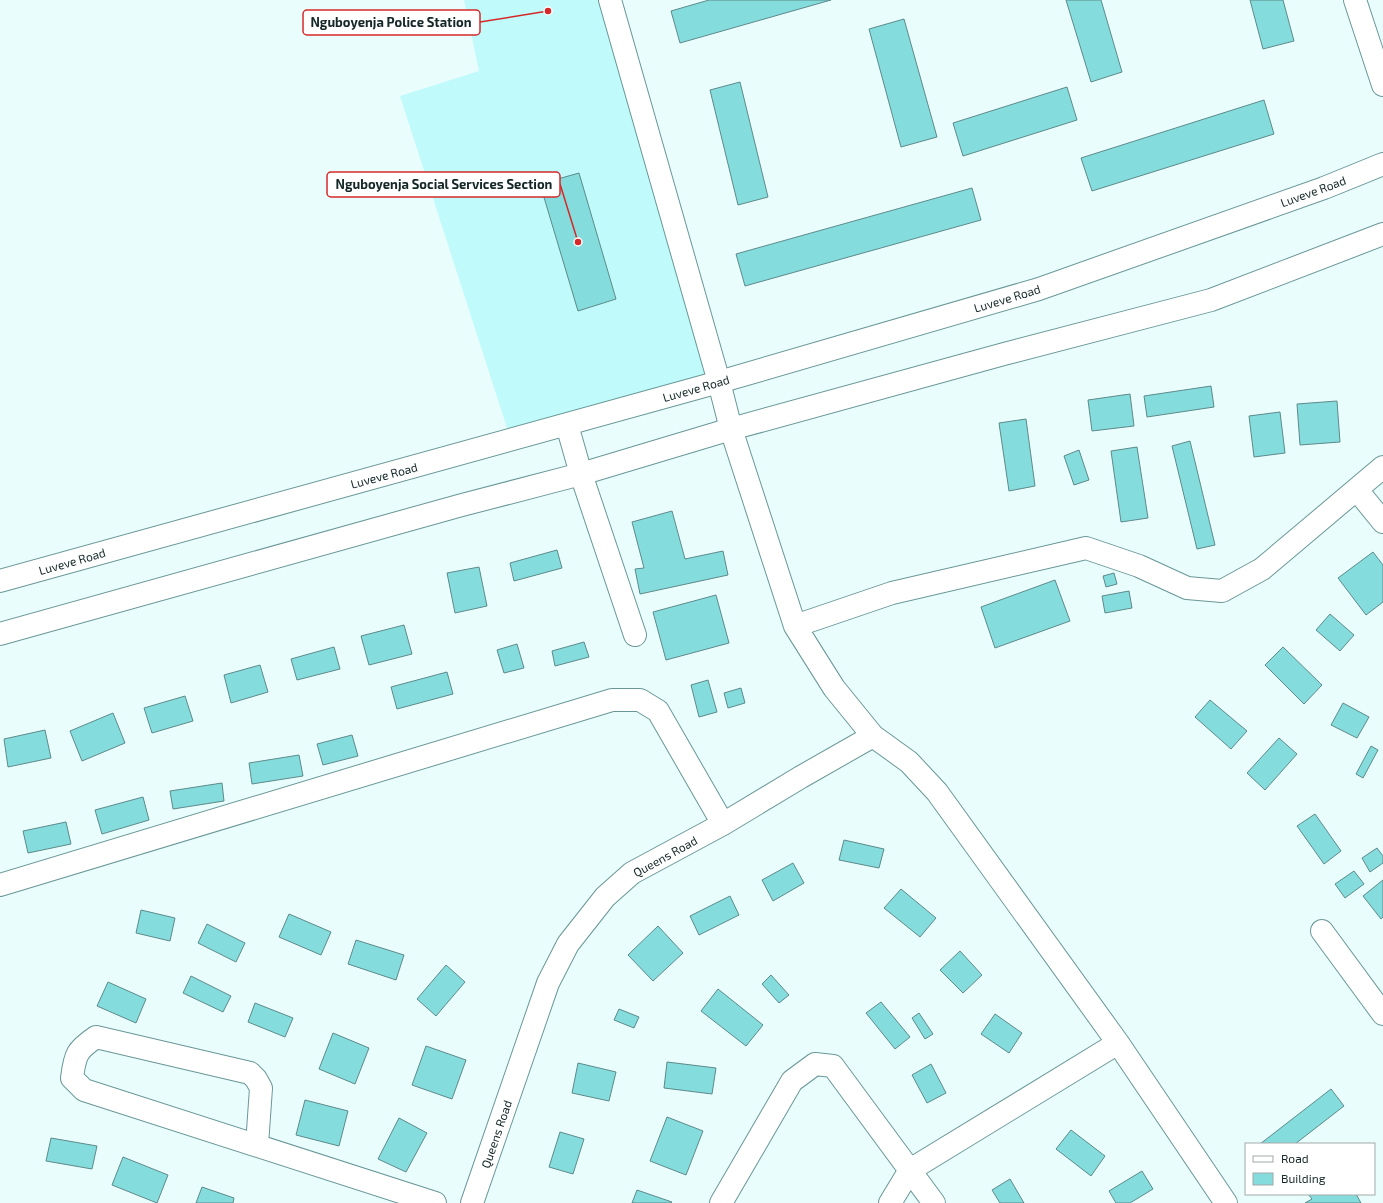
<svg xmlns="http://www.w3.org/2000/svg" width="1383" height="1203" font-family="'Exo 2',sans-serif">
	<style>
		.built { fill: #c0fafa }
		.building { fill: #85dcdd; stroke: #5d8a8a }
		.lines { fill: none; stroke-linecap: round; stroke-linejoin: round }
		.street-casing { stroke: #699797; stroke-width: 24 }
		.secondary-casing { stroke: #699797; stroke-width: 24 }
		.street { stroke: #fff; stroke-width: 22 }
		.secondary { stroke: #fff; stroke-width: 22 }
		.labels { text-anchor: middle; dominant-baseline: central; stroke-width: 3; stroke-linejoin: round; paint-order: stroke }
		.street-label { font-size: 12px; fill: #152727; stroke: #fff }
		.leader { fill: none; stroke: #d62828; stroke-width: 1.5 }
		.callout-dot { fill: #d62828; stroke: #fff; stroke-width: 1.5 }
		.callout { fill: #fff; stroke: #d62828; stroke-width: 1.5 }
		.callout-label { font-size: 13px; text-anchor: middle; font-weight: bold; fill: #152727 }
	</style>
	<rect width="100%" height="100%" fill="#eafdfd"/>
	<path class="built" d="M 464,0 L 604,0 L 710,374 L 509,434 L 400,96 L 479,71 Z"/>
	<path class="building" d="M 709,0 L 831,0 L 680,43 L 671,11 Z
		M 1066,0 L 1101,0 L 1122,72 L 1091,82 Z
		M 1250,0 L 1283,0 L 1294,41 L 1263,49 Z
		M 904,19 L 937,137 L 901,147 L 869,29 Z
		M 740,82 L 768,197 L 738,205 L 710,90 Z
		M 1067,87 L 1077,120 L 963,156 L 953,123 Z
		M 1264,100 L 1274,134 L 1092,191 L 1081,158 Z
		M 579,173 L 616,299 L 578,311 L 540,184 Z
		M 972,188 L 981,220 L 745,286 L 736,254 Z
		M 1211,386 L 1214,407 L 1147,417 L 1144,396 Z
		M 1130,394 L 1134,426 L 1092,431 L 1088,400 Z
		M 1337,401 L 1340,442 L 1300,445 L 1297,404 Z
		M 1280,412 L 1285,453 L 1254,457 L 1249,416 Z
		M 1026,419 L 1035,486 L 1009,491 L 999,423 Z
		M 1190,441 L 1215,545 L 1197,549 L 1172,446 Z
		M 1137,447 L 1148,518 L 1121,522 L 1111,451 Z
		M 1079,450 L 1089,480 L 1074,485 L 1064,456 Z
		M 672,511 L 685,559 L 723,551 L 728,575 L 640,594 L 635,569 L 644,568 L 632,522 Z
		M 557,550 L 562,568 L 514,581 L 510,563 Z
		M 1373,552 L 1383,565 L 1383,602 L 1366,615 L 1338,578 Z
		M 479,567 L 487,606 L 455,613 L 447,573 Z
		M 1114,573 L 1117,584 L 1106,587 L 1103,576 Z
		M 1055,580 L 1070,621 L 995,648 L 981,607 Z
		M 1129,591 L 1132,608 L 1105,613 L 1102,596 Z
		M 716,595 L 729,643 L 666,660 L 653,612 Z
		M 1330,614 L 1354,635 L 1340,651 L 1316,630 Z
		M 404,625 L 412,654 L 369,665 L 361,636 Z
		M 584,642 L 589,657 L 555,666 L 552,651 Z
		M 517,644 L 524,668 L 504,673 L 497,650 Z
		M 334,647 L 340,669 L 297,680 L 291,659 Z
		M 1283,647 L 1322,685 L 1304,704 L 1265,665 Z
		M 260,665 L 268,692 L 231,703 L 224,675 Z
		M 447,672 L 453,694 L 397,709 L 391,687 Z
		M 708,680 L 717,712 L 699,717 L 691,685 Z
		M 741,688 L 745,703 L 728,708 L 724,693 Z
		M 185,696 L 193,721 L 152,733 L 144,708 Z
		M 1210,700 L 1247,731 L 1231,749 L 1195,717 Z
		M 1343,703 L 1369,717 L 1357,738 L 1331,725 Z
		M 113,713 L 125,743 L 82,761 L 70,731 Z
		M 45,730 L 51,758 L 8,767 L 4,739 Z
		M 352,735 L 358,756 L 323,765 L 317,744 Z
		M 1279,738 L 1297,754 L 1265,790 L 1247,773 Z
		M 1371,746 L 1378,750 L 1363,778 L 1356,774 Z
		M 299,755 L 303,776 L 252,784 L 249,763 Z
		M 222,783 L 224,801 L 173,809 L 170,791 Z
		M 143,797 L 149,820 L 102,834 L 95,810 Z
		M 1315,814 L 1341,851 L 1324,864 L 1297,826 Z
		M 66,822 L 71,844 L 28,853 L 23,831 Z
		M 844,840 L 884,849 L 879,868 L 839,860 Z
		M 1377,848 L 1383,856 L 1383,863 L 1370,872 L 1362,858 Z
		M 793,863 L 804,883 L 773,901 L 762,880 Z
		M 1354,871 L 1364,884 L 1345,898 L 1335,884 Z
		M 1383,880 L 1383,917 L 1381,919 L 1363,896 Z
		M 901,889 L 936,918 L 920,937 L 884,908 Z
		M 730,896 L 739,915 L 699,935 L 690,916 Z
		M 141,910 L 175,918 L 170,941 L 136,933 Z
		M 289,914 L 331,932 L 321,955 L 279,937 Z
		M 207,924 L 245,943 L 236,962 L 198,943 Z
		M 658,926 L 683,953 L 653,981 L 628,955 Z
		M 356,940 L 404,955 L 396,980 L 348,964 Z
		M 960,951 L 982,975 L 963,993 L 940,970 Z
		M 446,965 L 465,982 L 436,1016 L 417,999 Z
		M 771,975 L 789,995 L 779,1003 L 762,984 Z
		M 191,976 L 231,996 L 223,1012 L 183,993 Z
		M 108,982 L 146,999 L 136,1023 L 97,1006 Z
		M 718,989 L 763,1025 L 746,1046 L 701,1011 Z
		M 881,1002 L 910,1037 L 895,1049 L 866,1013 Z
		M 255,1003 L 293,1018 L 285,1037 L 248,1022 Z
		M 619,1009 L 639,1017 L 634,1028 L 614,1020 Z
		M 919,1013 L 933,1034 L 925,1039 L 912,1018 Z
		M 995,1014 L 1022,1033 L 1009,1053 L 981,1034 Z
		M 333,1033 L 369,1048 L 355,1084 L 319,1069 Z
		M 426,1046 L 466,1060 L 452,1099 L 412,1085 Z
		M 667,1062 L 716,1068 L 712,1094 L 664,1088 Z
		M 578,1063 L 616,1072 L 609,1101 L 572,1093 Z
		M 931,1064 L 946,1093 L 927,1103 L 912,1075 Z
		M 1331,1089 L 1344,1106 L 1295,1144 L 1260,1144 Z
		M 305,1100 L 348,1111 L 339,1146 L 296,1135 Z
		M 667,1117 L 703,1131 L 686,1175 L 650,1161 Z
		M 399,1118 L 427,1133 L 406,1172 L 378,1159 Z
		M 1071,1130 L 1105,1156 L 1091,1176 L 1056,1149 Z
		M 560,1132 L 584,1139 L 573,1174 L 549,1167 Z
		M 51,1138 L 97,1146 L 92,1169 L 46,1161 Z
		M 123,1157 L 168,1175 L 157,1203 L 112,1185 Z
		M 1142,1171 L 1153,1189 L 1130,1203 L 1116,1203 L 1109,1191 Z
		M 1010,1179 L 1024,1203 L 1000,1203 L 992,1190 Z
		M 202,1187 L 234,1198 L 233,1203 L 196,1203 Z
		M 637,1190 L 672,1202 L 671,1203 L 632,1203 Z
		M 1308,1194 L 1356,1194 L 1361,1203 L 1305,1203 L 1312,1199 Z"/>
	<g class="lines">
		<g class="street-casing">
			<path id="street" d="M 610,0 L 719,382 L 731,429 L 795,626 L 834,688 L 873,736 L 909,762 L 937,792 L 1118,1043 L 1226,1203
				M 1355,0 L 1383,85
				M 567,425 L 581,474 L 635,635
				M 1357,490 L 1383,522
				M 795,626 L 892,593 L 1086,548 L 1139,566 L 1187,588 L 1222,591 L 1262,569 L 1383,467
				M 0,885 L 612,700 L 640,700 L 658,711 L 723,824
				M 1322,931 L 1383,1014
				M 257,1145 L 261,1088 L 256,1079 L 250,1073 L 96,1037 C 77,1050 75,1054 72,1078 L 84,1090 L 435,1203
				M 472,1203 L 548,983 L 568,944 L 605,897 L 632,873 L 723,824 L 801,777 L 873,736
				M 721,1203 L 792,1081 L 815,1064 L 833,1066 L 934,1203
				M 890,1203 L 910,1170 L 1118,1043"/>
		</g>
		<g class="secondary-casing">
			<path id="secondary" d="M 0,581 L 719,382 L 1039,289 L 1324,188 L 1383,164
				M 0,634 L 462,505 L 581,474 L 731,429 L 1004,354 L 1211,300 L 1383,234"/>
		</g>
		<use href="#street" class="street"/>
		<use href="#secondary" class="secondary"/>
	</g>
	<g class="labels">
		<g class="street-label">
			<text transform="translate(1313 191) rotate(-20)">Luveve Road</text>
			<text transform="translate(1007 298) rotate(-17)">Luveve Road</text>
			<text transform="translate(696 388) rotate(-16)">Luveve Road</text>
			<text transform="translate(384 475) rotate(-15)">Luveve Road</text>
			<text transform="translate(72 561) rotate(-16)">Luveve Road</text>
			<text transform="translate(665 856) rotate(-29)">Queens Road</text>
			<text transform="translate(496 1134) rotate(-71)">Queens Road</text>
		</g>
	</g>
	<path class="leader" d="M548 11L480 22M578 242L560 184"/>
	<g class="callout-dot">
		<circle cx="548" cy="11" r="4"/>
		<circle cx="578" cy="242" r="4"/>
	</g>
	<g class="callout">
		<rect x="303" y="10" width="177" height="25" rx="4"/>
		<rect x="327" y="172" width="233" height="25" rx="4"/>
	</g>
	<g class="callout-label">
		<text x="391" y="27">Nguboyenja Police Station</text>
		<text x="444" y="189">Nguboyenja Social Services Section</text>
	</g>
	<rect x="1245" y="1143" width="130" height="52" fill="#ffffff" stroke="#a1a9a9"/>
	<rect x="1253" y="1156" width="20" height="6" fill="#ffffff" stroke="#a1a9a9"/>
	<text x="1281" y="1163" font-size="12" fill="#152727">Road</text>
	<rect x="1253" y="1173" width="20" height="12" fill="#85dcdd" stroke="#a1a9a9"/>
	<text x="1281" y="1183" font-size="12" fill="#152727">Building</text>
</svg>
